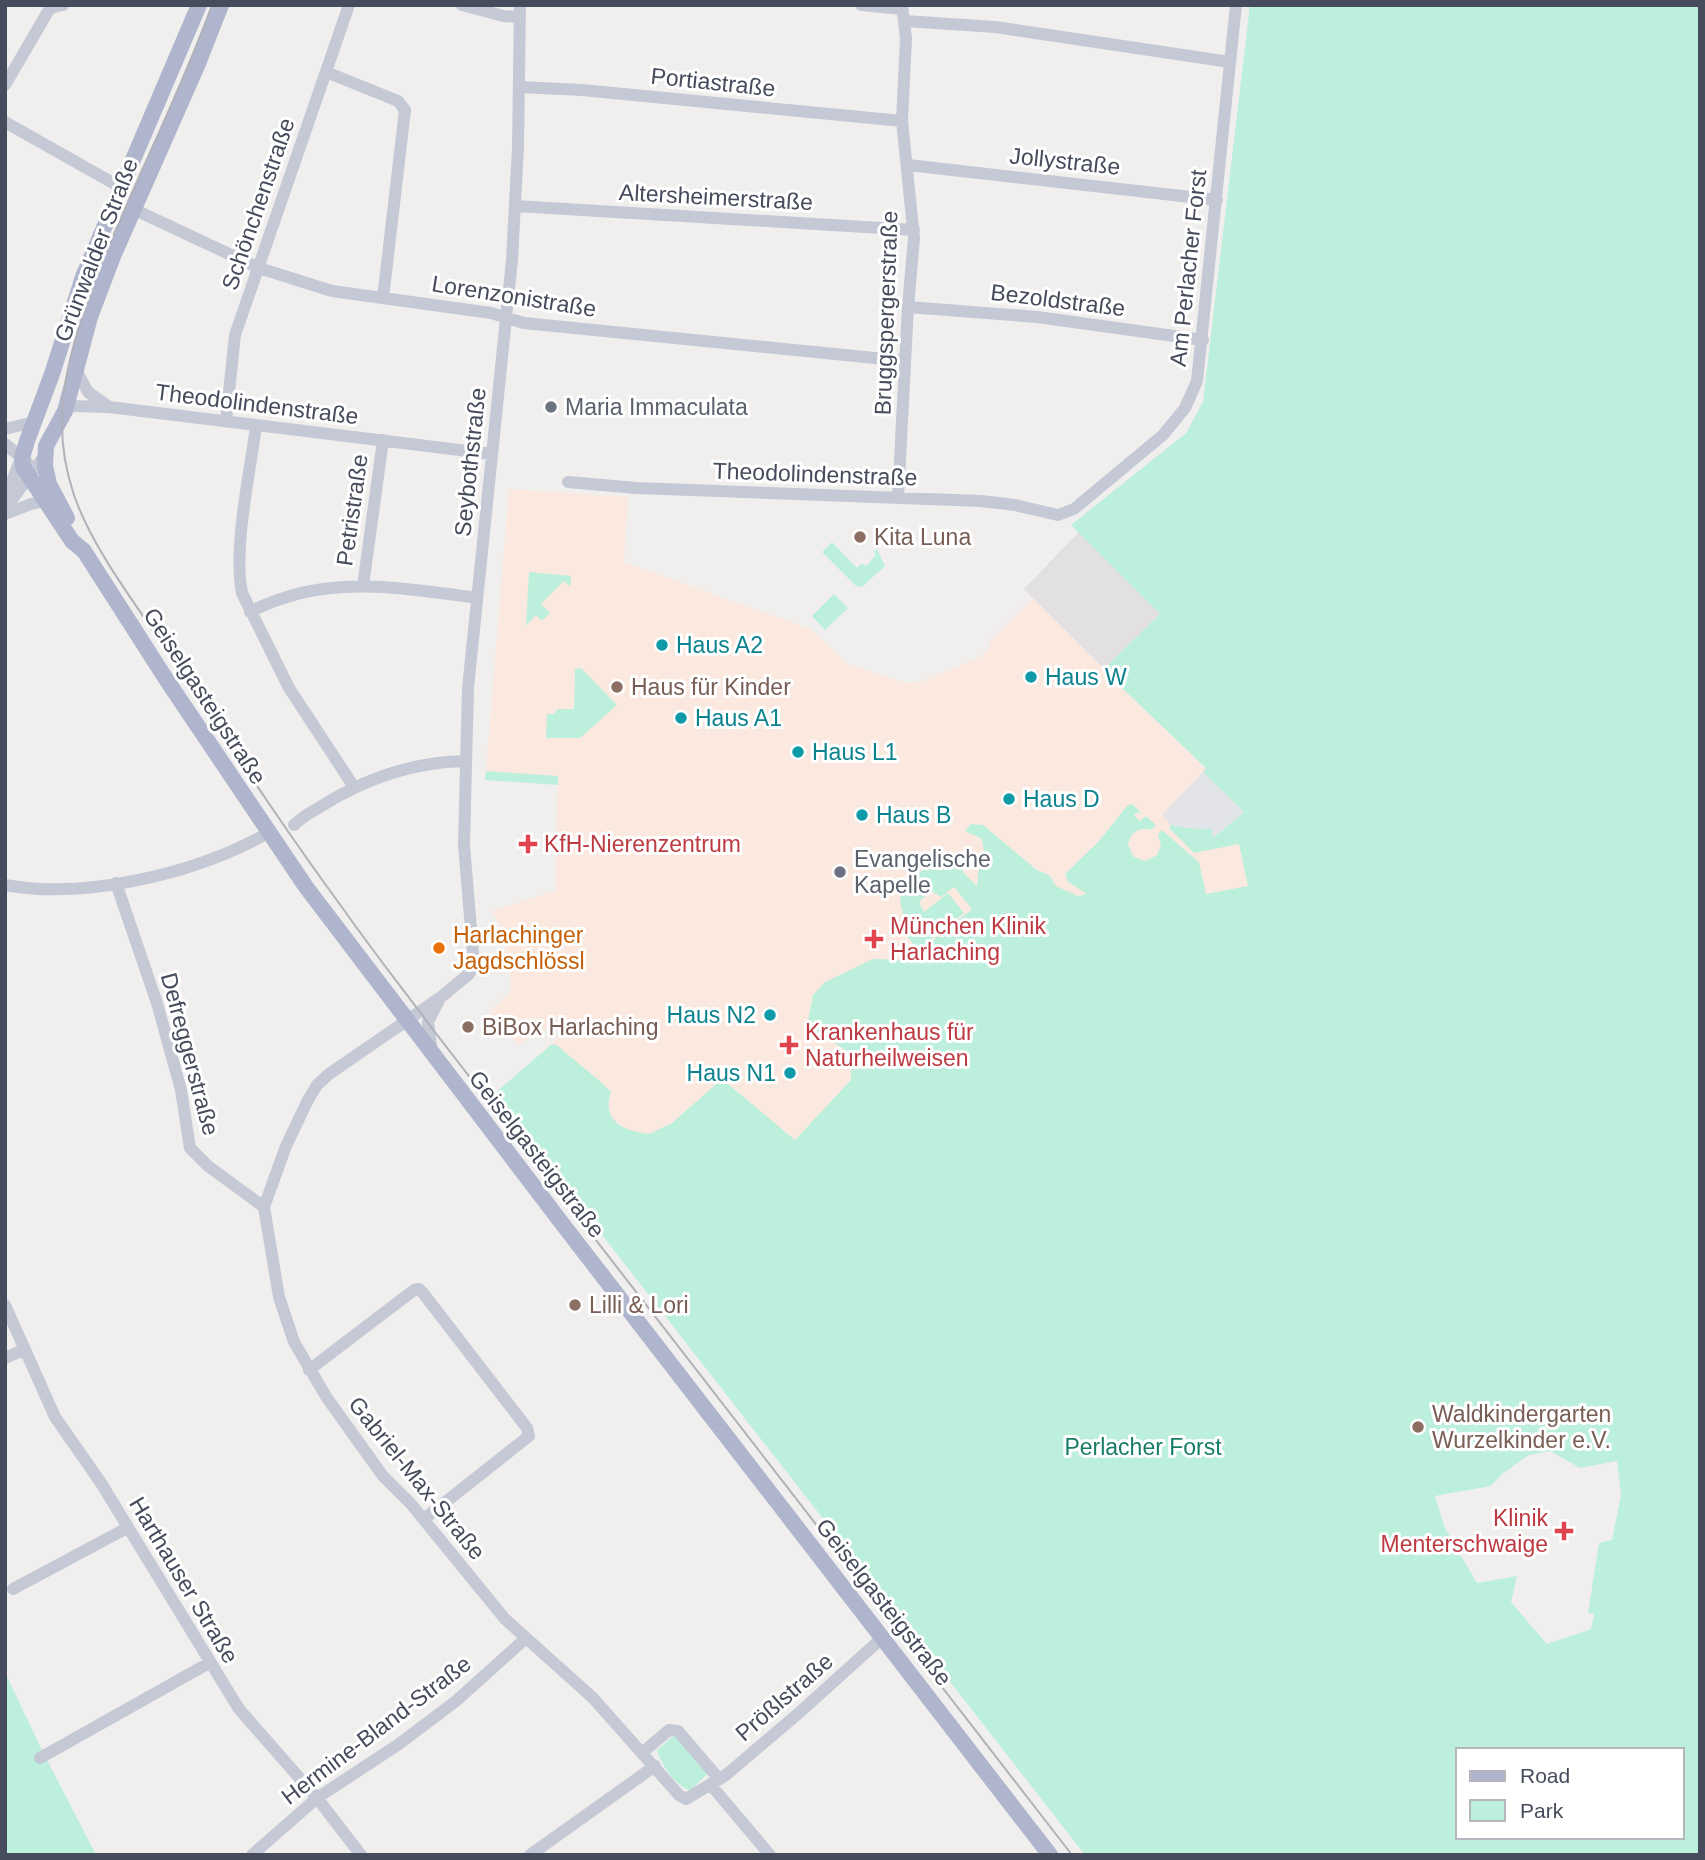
<svg xmlns="http://www.w3.org/2000/svg" width="1705" height="1860" font-family="Arial,sans-serif">
	<style>
		.education { fill: #e2e0e0 }
		.medical { fill: #fbe9df }
		.airport { fill: #e3e4e9 }
		.green { fill: #bdefdd; fill-rule: evenodd }
		.lines { fill: none; stroke-linecap: round; stroke-linejoin: round }
		.minor { stroke: #c5c9d6; stroke-width: 12 }
		.major { stroke: #aeb5cd; stroke-width: 16 }
		.tram { stroke: #b0b1b9; stroke-width: 2 }
		.worship-dot { fill: #6b7280; stroke: #fff; stroke-width: 2.5 }
		.education-dot { fill: #8d6e63; stroke: #fff; stroke-width: 2.5 }
		.culture-dot { fill: #0f9aa8; stroke: #fff; stroke-width: 2.5 }
		.health-dot { fill: #e0444e; stroke: #fff; stroke-width: 2.5 }
		.food-dot { fill: #e8710a; stroke: #fff; stroke-width: 2.5 }
		.labels { text-anchor: middle; dominant-baseline: central; stroke-width: 6; stroke-linejoin: round; paint-order: stroke }
		.street-label { font-size: 23px; fill: #474c5c; stroke: #fff }
		.worship-label { font-size: 23px; fill: #5b616d; stroke: #fff; text-anchor: start }
		.education-label { font-size: 23px; fill: #785e54; stroke: #fff; text-anchor: start }
		.culture-label { font-size: 23px; fill: #0d838f; stroke: #fff; text-anchor: start }
		.health-label { font-size: 23px; fill: #be3a42; stroke: #fff; text-anchor: start }
		.food-label { font-size: 23px; fill: #c56008; stroke: #fff; text-anchor: start }
		.park-label { font-size: 23px; fill: #177d66; stroke: #fff }
	</style>
	<rect width="100%" height="100%" fill="#f1efee"/>
	<path class="education" d="M 1079,532 L 1160,614 L 1103,670 L 1024,589 Z"/>
	<path class="medical" d="M 509,489 L 628,497 L 624,562 L 810,629 L 848,664 L 907,683 L 921,682 L 980,657 L 991,646 L 988,643 L 1033,598 L 1311,874 L 779,1383 L 520,1073 L 563,1033 L 554,1029 L 536,1030 L 519,1045 L 488,1018 L 490,1012 L 511,991 L 511,979 L 505,959 L 505,935 L 492,911 L 555,891 L 558,776 L 486,771 Z"/>
	<path class="airport" d="M 1203,772 L 1244,812 L 1213,838 L 1212,829 L 1187,828 L 1171,825 L 1162,815 Z"/>
	<path class="green" d="M 1250,5 L 1700,5 L 1700,1855 L 1085,1855 L 493,1095 L 552,1044 L 557,1045 C 575,1062 594,1074 611,1092 C 601,1121 624,1131 649,1134 L 672,1123 L 722,1079 L 795,1140 L 851,1080 L 851,1053 L 807,1027 L 813,995 L 825,982 L 873,959 L 908,960 L 972,909 L 954,887 L 941,897 L 931,891 L 919,902 L 924,912 L 948,893 L 964,913 L 918,950 L 902,930 L 916,919 L 904,917 L 900,902 L 902,889 L 939,855 L 954,853 L 964,859 L 963,872 L 977,886 L 979,866 L 986,863 L 982,839 L 965,831 L 971,824 L 983,825 L 1037,870 L 1049,875 L 1056,886 L 1078,896 L 1087,894 L 1068,882 L 1065,874 L 1098,842 L 1128,805 L 1132,804 L 1143,814 L 1138,812 L 1134,815 L 1140,821 L 1146,816 L 1156,825 L 1151,830 C 1139,826 1130,833 1128,845 L 1134,857 L 1145,861 L 1157,855 L 1161,846 L 1158,834 L 1162,830 L 1199,862 L 1206,894 L 1248,886 L 1239,844 L 1194,853 L 1169,828 L 1171,825 L 1187,828 L 1212,829 L 1213,838 L 1244,812 L 1203,772 L 1206,768 L 1103,670 L 1160,614 L 1071,525 L 1186,433 L 1203,402 ZM 1550,1451 L 1580,1468 L 1617,1461 L 1621,1495 L 1612,1540 L 1599,1543 L 1588,1613 L 1594,1614 L 1591,1629 L 1547,1644 L 1511,1602 L 1517,1576 L 1477,1583 L 1445,1528 L 1435,1496 L 1491,1486 L 1502,1474 L 1529,1455 ZM 1458,1750 L 1682,1750 L 1682,1837 L 1458,1837 Z
		M 832,542 L 857,568 L 862,563 L 866,566 L 876,555 L 874,552 L 877,549 L 885,566 L 862,587 L 856,586 L 822,552 Z
		M 529,572 L 571,576 L 571,583 L 569,586 L 564,581 L 541,604 L 550,613 L 542,621 L 536,615 L 526,626 Z
		M 834,594 L 848,608 L 825,630 L 812,616 Z
		M 581,668 L 617,705 L 580,738 L 546,738 L 547,714 L 554,714 L 558,709 L 574,709 L 575,669 Z
		M 486,771 L 558,776 L 558,785 L 485,780 Z
		M 5,1672 L 40,1746 L 96,1855 L 5,1855 Z
		M 677,1733 L 709,1772 L 690,1791 C 674,1784 662,1766 657,1750 Z"/>
	<g class="lines">
		<path class="minor" d="M 462,5 L 503,16 L 520,17
			M 520,5 L 518,147 L 512,260 L 468,688 L 464,845 L 474,965 L 469,974 L 441,997 L 329,1074 L 317,1085 L 308,1100 L 286,1146 L 264,1207 L 279,1297 L 294,1342 L 327,1398 L 383,1476 L 411,1504 L 505,1619 L 593,1698 L 679,1795 L 686,1799 L 726,1775 L 800,1712 L 882,1638
			M 861,5 L 902,9
			M 905,21 L 995,27 L 1230,62
			M 326,72 L 398,101 L 405,110 L 383,298
			M 5,85 L 50,8 L 63,5
			M 520,87 L 582,90 L 902,121
			M 5,122 L 120,187
			M 908,165 L 1217,200
			M 516,206 L 914,230
			M 133,209 L 259,268 L 332,291 L 491,313 L 524,323 L 905,361
			M 908,307 L 1037,317 L 1203,340
			M 76,370 L 88,392 L 109,407 L 492,454
			M 67,406 L 109,407
			M 226,421 L 235,335 L 349,5
			M 256,426 C 250,473 233,548 242,593 L 289,688 L 354,787
			M 5,429 L 34,422
			M 5,444 L 27,462
			M 568,482 L 636,488 L 981,501 L 1015,505 L 1058,515 L 1074,509 L 1163,435 L 1185,408 L 1197,381 L 1236,5
			M 898,498 L 908,307 L 914,238 L 902,121 L 906,38 L 902,5
			M 5,499 L 21,458
			M 5,509 L 45,455
			M 5,514 L 31,504 L 45,501
			M 363,586 L 383,440
			M 250,612 C 260,607 270,602 281,599 C 342,577 414,589 477,598
			M 294,825 C 301,818 311,812 320,807 C 364,779 413,762 465,761
			M 116,883 L 157,1003 L 181,1090 L 190,1148 L 208,1166 L 264,1207
			M 5,885 C 86,900 197,873 268,833
			M 432,1052 L 428,1022 L 439,1000
			M 5,1305 L 55,1417 L 101,1483 L 239,1709 L 317,1798 L 361,1855
			M 5,1358 L 25,1349
			M 309,1370 L 414,1290 L 419,1289 L 423,1293 L 527,1428 L 529,1436 L 424,1519
			M 13,1589 L 127,1528
			M 643,1752 L 669,1730 L 678,1731 L 719,1779
			M 40,1758 L 209,1663
			M 710,1784 L 770,1855
			M 252,1855 L 317,1798 L 399,1744 L 456,1701 L 525,1639
			M 530,1855 L 655,1766"/>
		<path class="major" d="M 199,5 L 83,277 L 52,374 L 27,441 L 22,458 L 23,467 L 72,541 L 84,551 L 166,679 L 306,887 L 564,1226 L 1050,1855
			M 67,518 L 49,484 L 45,466 L 46,446 L 65,411 L 90,317 L 114,254 L 197,66 L 221,5"/>
		<path class="tram" d="M 212,5 C 185,80 149,152 118,225 C 95,276 74,330 65,385 C 59,422 62,460 74,495 C 93,551 143,614 176,664 C 231,747 285,830 344,910 C 372,950 402,988 431,1027 L 1072,1855"/>
	</g>
	<g class="worship-dot">
		<circle cx="551" cy="407" r="7"/>
		<circle cx="840" cy="872" r="7"/>
	</g>
	<g class="education-dot">
		<circle cx="860" cy="537" r="7"/>
		<circle cx="617" cy="687" r="7"/>
		<circle cx="468" cy="1027" r="7"/>
		<circle cx="575" cy="1305" r="7"/>
		<circle cx="1418" cy="1427" r="7"/>
	</g>
	<g class="culture-dot">
		<circle cx="662" cy="645" r="7"/>
		<circle cx="1031" cy="677" r="7"/>
		<circle cx="681" cy="718" r="7"/>
		<circle cx="798" cy="752" r="7"/>
		<circle cx="1009" cy="799" r="7"/>
		<circle cx="862" cy="815" r="7"/>
		<circle cx="770" cy="1015" r="7"/>
		<circle cx="790" cy="1073" r="7"/>
	</g>
	<g class="health-dot">
		<path d="M524.5 833.5h7v7h7v7h-7v7h-7v-7h-7v-7h7z"/>
		<path d="M870.5 928.5h7v7h7v7h-7v7h-7v-7h-7v-7h7z"/>
		<path d="M785.5 1034.5h7v7h7v7h-7v7h-7v-7h-7v-7h7z"/>
		<path d="M1560.5 1520.5h7v7h7v7h-7v7h-7v-7h-7v-7h7z"/>
	</g>
	<circle class="food-dot" cx="439" cy="948" r="7"/>
	<g class="labels">
		<g class="street-label">
			<text transform="translate(713 82) rotate(6)">Portiastraße</text>
			<text transform="translate(1065 161) rotate(6)">Jollystraße</text>
			<text transform="translate(716 197) rotate(3)">Altersheimerstraße</text>
			<text transform="translate(258 204) rotate(-71)">Schönchenstraße</text>
			<text transform="translate(96 250) rotate(-69)">Grünwalder Straße</text>
			<text transform="translate(1188 268) rotate(-84)">Am Perlacher Forst</text>
			<text transform="translate(514 296) rotate(9)">Lorenzonistraße</text>
			<text transform="translate(1058 300) rotate(7)">Bezoldstraße</text>
			<text transform="translate(886 313) rotate(-88)">Bruggspergerstraße</text>
			<text transform="translate(257 404) rotate(7)">Theodolindenstraße</text>
			<text transform="translate(470 462) rotate(-84)">Seybothstraße</text>
			<text transform="translate(815 474) rotate(2)">Theodolindenstraße</text>
			<text transform="translate(352 510) rotate(-82)">Petristraße</text>
			<text transform="translate(205 696) rotate(57)">Geiselgasteigstraße</text>
			<text transform="translate(190 1054) rotate(75)">Defreggerstraße</text>
			<text transform="translate(537 1154) rotate(52)">Geiselgasteigstraße</text>
			<text transform="translate(417 1478) rotate(51)">Gabriel-Max-Straße</text>
			<text transform="translate(184 1580) rotate(59)">Harthauser Straße</text>
			<text transform="translate(884 1602) rotate(52)">Geiselgasteigstraße</text>
			<text transform="translate(784 1697) rotate(-41)">Prößlstraße</text>
			<text transform="translate(376 1730) rotate(-37)">Hermine-Bland-Straße</text>
		</g>
		<g class="worship-label">
			<text x="565" y="407">Maria Immaculata</text>
			<text x="854" y="859">Evangelische<tspan x="854" dy="26">Kapelle</tspan></text>
		</g>
		<g class="education-label">
			<text x="874" y="537">Kita Luna</text>
			<text x="631" y="687">Haus für Kinder</text>
			<text x="482" y="1027">BiBox Harlaching</text>
			<text x="589" y="1305">Lilli &amp; Lori</text>
			<text x="1432" y="1414">Waldkindergarten<tspan x="1432" dy="26">Wurzelkinder e.V.</tspan></text>
		</g>
		<g class="culture-label">
			<text x="676" y="645">Haus A2</text>
			<text x="1045" y="677">Haus W</text>
			<text x="695" y="718">Haus A1</text>
			<text x="812" y="752">Haus L1</text>
			<text x="1023" y="799">Haus D</text>
			<text x="876" y="815">Haus B</text>
			<text x="756" y="1015" text-anchor="end">Haus N2</text>
			<text x="776" y="1073" text-anchor="end">Haus N1</text>
		</g>
		<g class="health-label">
			<text x="544" y="844">KfH-Nierenzentrum</text>
			<text x="890" y="926">München Klinik<tspan x="890" dy="26">Harlaching</tspan></text>
			<text x="805" y="1032">Krankenhaus für<tspan x="805" dy="26">Naturheilweisen</tspan></text>
			<text x="1548" y="1518" text-anchor="end">Klinik<tspan x="1548" dy="26">Menterschwaige</tspan></text>
		</g>
		<g class="food-label">
			<text x="453" y="935">Harlachinger<tspan x="453" dy="26">Jagdschlössl</tspan></text>
		</g>
		<g class="park-label">
			<text x="1143" y="1447">Perlacher Forst</text>
		</g>
	</g>
	<rect width="1705" height="1860" fill="none" stroke="#474c5c" stroke-width="14"/>
	<rect x="1456" y="1748" width="228" height="91" fill="#ffffff" stroke="#b5b7be" stroke-width="2"/>
	<rect x="1470" y="1771" width="35" height="10" fill="#aeb5cd" stroke="#b5b7be" stroke-width="2"/>
	<text x="1520" y="1783" font-size="21" fill="#474c5c">Road</text>
	<rect x="1470" y="1800" width="35" height="21" fill="#bdefdd" stroke="#b5b7be" stroke-width="2"/>
	<text x="1520" y="1818" font-size="21" fill="#474c5c">Park</text>
</svg>
